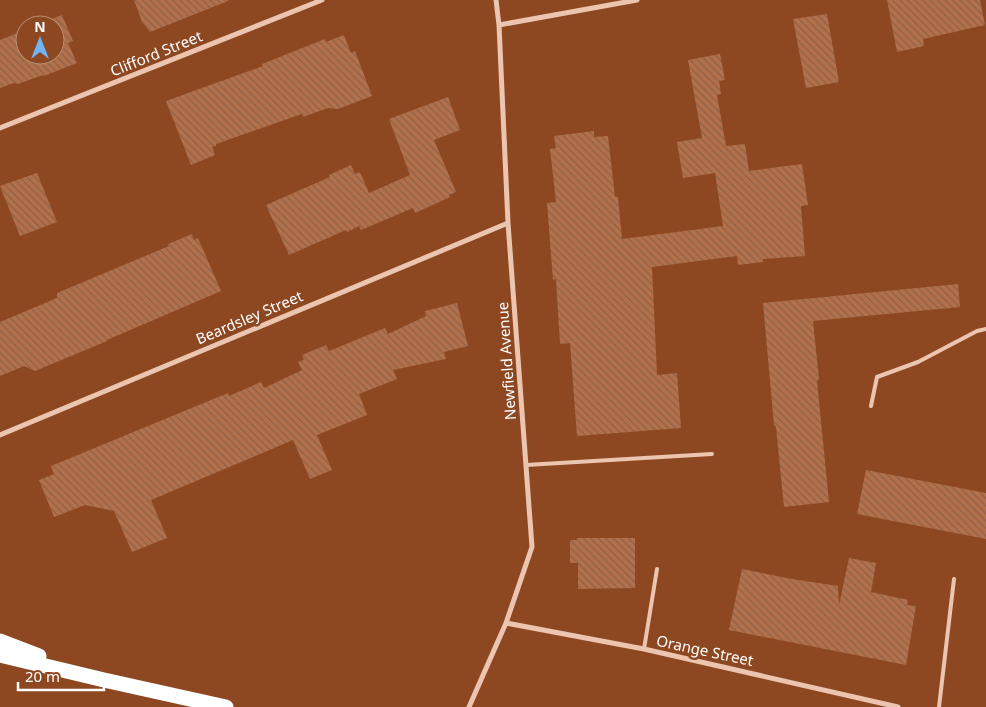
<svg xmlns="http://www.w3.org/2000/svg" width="986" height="707" font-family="'Noto Sans',sans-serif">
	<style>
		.building { fill: url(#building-back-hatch) }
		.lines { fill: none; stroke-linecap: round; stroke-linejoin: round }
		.lane { stroke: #ecc5b0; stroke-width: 4 }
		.street { stroke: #ecc5b0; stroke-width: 5 }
		.highway { stroke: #fff; stroke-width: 15 }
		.labels { text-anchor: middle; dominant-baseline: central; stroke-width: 5; stroke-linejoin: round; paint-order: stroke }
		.street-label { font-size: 15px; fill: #fff; stroke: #8d4821 }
	</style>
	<defs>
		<pattern id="building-back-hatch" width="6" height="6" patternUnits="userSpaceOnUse" patternTransform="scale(1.25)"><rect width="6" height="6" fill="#b4704a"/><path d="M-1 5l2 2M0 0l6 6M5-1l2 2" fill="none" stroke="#8a624b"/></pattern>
	</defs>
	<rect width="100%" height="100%" fill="#8d4821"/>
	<path class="building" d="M 134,0 L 228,0 L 228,1 L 150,32 L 142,22 Z
		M 887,0 L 980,0 L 985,25 L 923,39 L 924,46 L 897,52 Z
		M 827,14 L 839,82 L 806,88 L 793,19 Z
		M 62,15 L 73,41 L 68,43 L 77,63 L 44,76 L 43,75 L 18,84 L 14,83 L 0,88 L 0,40 L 25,30 L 25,55 L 55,55 L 55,25 L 37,25 Z
		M 344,35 L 351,53 L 355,51 L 372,96 L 338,109 L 328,108 L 303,117 L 302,114 L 216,144 L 216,146 L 212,147 L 215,155 L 191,165 L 166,101 L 263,66 L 262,64 L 325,39 L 326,42 Z
		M 720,54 L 725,80 L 719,81 L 721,94 L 717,95 L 726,146 L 745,144 L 749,171 L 802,164 L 808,205 L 801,206 L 805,256 L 763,259 L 763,262 L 738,265 L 737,256 L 652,267 L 657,375 L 677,373 L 681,428 L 577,436 L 570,343 L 560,344 L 556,279 L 553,280 L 547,203 L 556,202 L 550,149 L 556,148 L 554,136 L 594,131 L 594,137 L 608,136 L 615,197 L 618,197 L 622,239 L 723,226 L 715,173 L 683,178 L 677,142 L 702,138 L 688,60 Z
		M 448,97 L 460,130 L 434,140 L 456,192 L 449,195 L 450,197 L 415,213 L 413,208 L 361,230 L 359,226 L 347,232 L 346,230 L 289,255 L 266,205 L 330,177 L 329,175 L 351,165 L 355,174 L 360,172 L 369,193 L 410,175 L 389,119 Z
		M 37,173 L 57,222 L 20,236 L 0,186 Z
		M 192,234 L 194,240 L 198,238 L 221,291 L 107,340 L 107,341 L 35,371 L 24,366 L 0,376 L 0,322 L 57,298 L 57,293 L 169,246 L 168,244 Z
		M 958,284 L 960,307 L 813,321 L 819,379 L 817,381 L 829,502 L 784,507 L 776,427 L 774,425 L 763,303 Z
		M 457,303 L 468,346 L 444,352 L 446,359 L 393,370 L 397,379 L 359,394 L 367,415 L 317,435 L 332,470 L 310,479 L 293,440 L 151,500 L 167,538 L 132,552 L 114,511 L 85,505 L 54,517 L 39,480 L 54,474 L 51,466 L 228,393 L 229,396 L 261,382 L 264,388 L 302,370 L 298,362 L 304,360 L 302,355 L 326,345 L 329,351 L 385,328 L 388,334 L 426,316 L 425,311 Z
		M 866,470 L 986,493 L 986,539 L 857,514 Z
		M 577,538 L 635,538 L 635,588 L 578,589 L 578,563 L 570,563 L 570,540 L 577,540 Z
		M 849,558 L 876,563 L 871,592 L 908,600 L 907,605 L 916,606 L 906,665 L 729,630 L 742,569 L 792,579 L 838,586 L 839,605 Z"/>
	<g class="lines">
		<path class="lane" d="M 871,406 L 877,377 L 918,362 L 977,331 L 986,329
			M 526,465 L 712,454
			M 644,649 L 657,569
			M 939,707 L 954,579"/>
		<path class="street" d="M 499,25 L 637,0
			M 0,128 L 322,0
			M 0,435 L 508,223
			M 506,623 L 644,649 L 898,707
			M 469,707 L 506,623 L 532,547 L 508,223 L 499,25 L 496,0"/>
		<path class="highway" d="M 0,641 L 39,656
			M 0,655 L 104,680 L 226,707"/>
	</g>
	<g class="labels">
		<g class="street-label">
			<text transform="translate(156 53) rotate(-22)">Clifford Street</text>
			<text transform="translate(249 317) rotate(-23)">Beardsley Street</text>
			<text transform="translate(506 361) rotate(-94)">Newfield Avenue</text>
			<text transform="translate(705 650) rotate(12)">Orange Street</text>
		</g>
	</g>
	<g transform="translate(40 40)"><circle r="24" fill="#8d4821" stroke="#bb917a"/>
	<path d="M0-4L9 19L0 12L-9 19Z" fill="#72b4f8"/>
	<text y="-8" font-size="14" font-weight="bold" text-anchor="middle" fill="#ffffff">N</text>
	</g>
	<path d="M18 682v8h86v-8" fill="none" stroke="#ffffff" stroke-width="2.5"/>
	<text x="25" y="682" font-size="15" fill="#ffffff" stroke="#8d4821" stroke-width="4" paint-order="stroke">20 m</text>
</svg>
